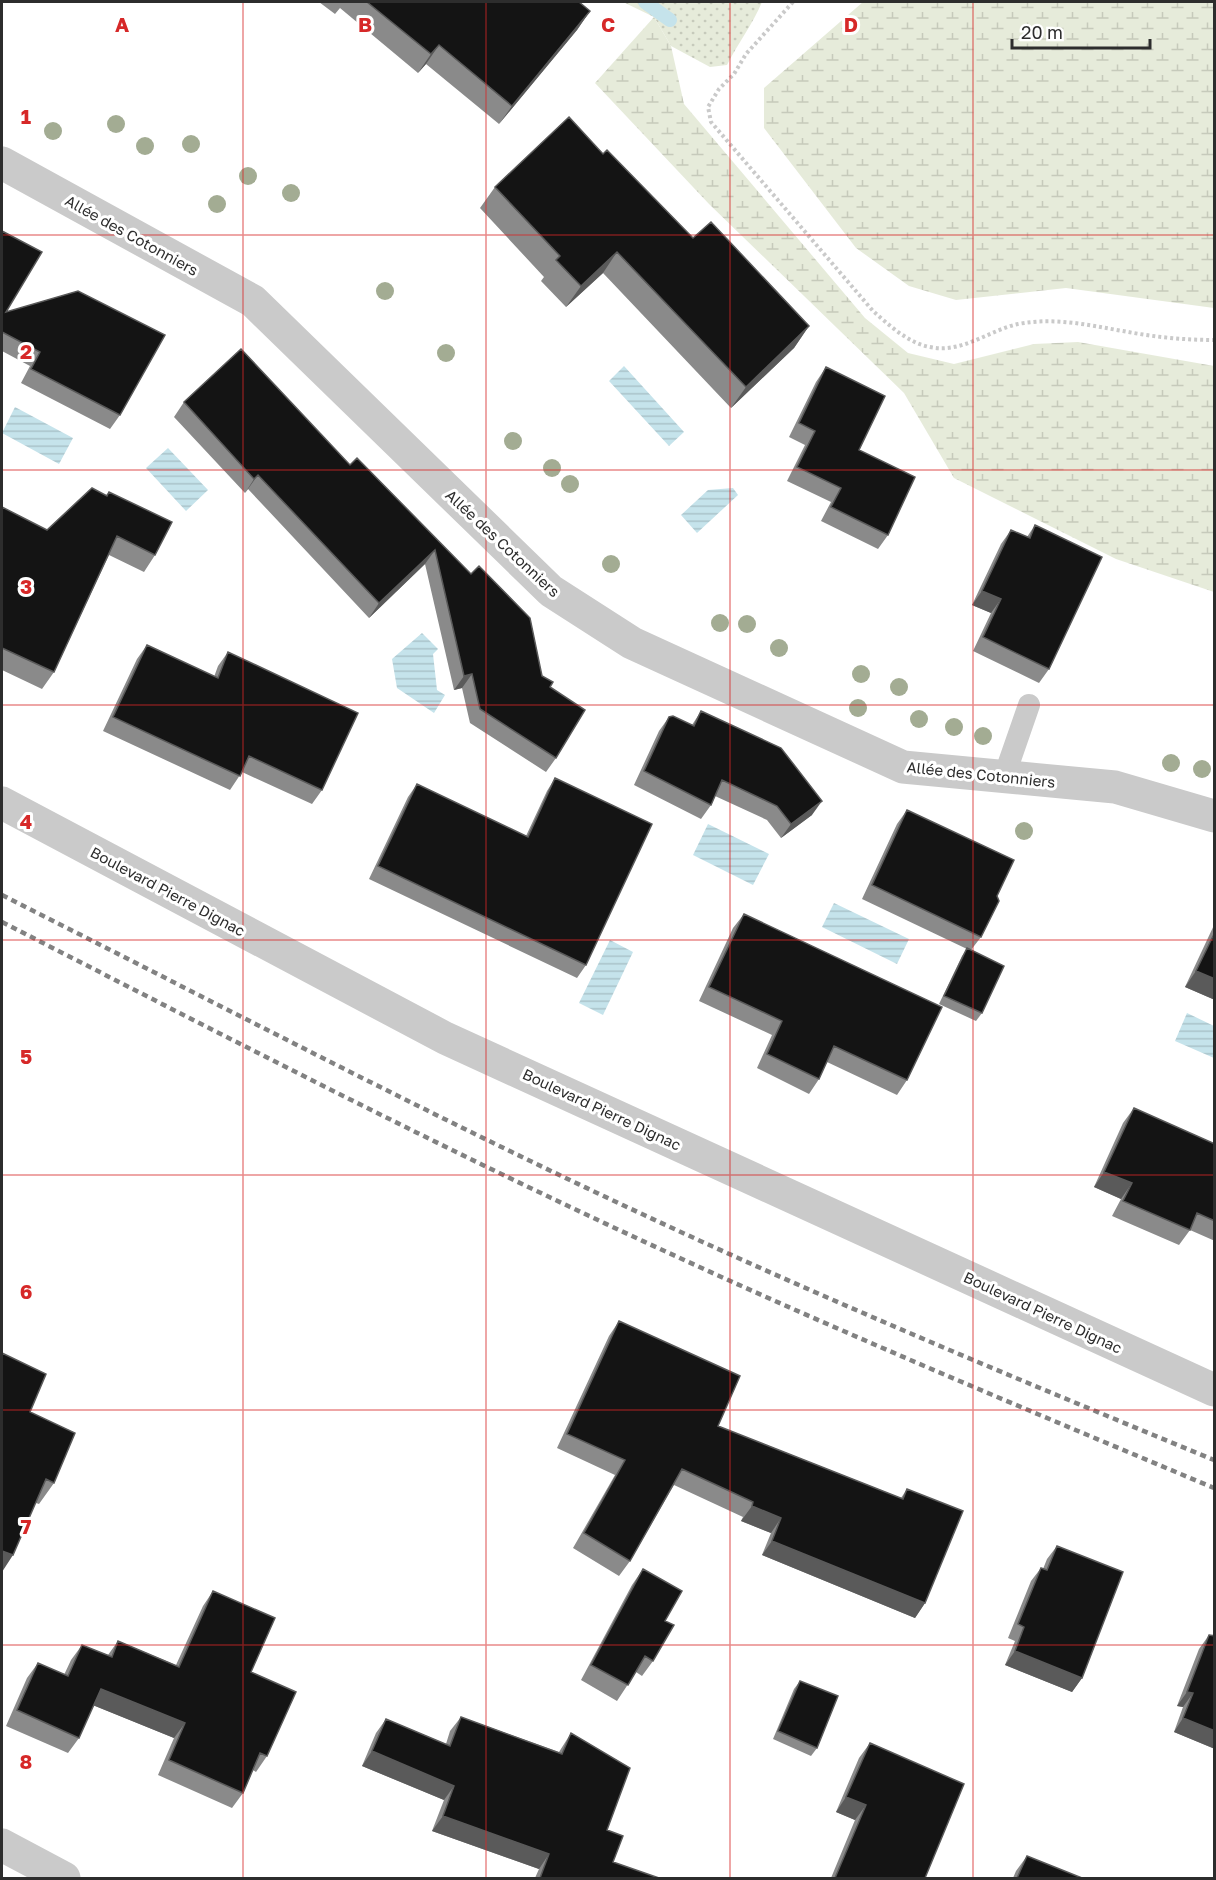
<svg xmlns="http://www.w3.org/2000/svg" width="1216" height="1880" font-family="'Golos Text',sans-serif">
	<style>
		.grass { fill: url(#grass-dots) }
		.wetland { fill: url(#wetland-marsh) }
		.water { fill: url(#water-rules) }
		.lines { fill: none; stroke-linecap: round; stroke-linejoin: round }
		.stream { stroke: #c5e3eb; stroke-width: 14 }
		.path { stroke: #cacaca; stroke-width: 4; stroke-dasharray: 3 3; stroke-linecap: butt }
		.lane { stroke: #cacaca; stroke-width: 22 }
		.street { stroke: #cacaca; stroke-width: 33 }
		.rail { stroke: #828282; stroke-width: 4.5; stroke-dasharray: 6 4.5; stroke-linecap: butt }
		.tree { fill: #a3ac93 }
		.wall { fill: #8a8a8a }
		.shaded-wall { fill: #5a5a5a }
		.building { fill: #141414; stroke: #5a5a5a; stroke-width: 1.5 }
		.grid { fill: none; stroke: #d62828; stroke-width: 1.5; stroke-opacity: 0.55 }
		.labels { text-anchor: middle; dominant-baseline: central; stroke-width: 6; stroke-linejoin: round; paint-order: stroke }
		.street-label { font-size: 15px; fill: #2d2d2d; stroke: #fff }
		.grid-label { font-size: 20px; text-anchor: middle; font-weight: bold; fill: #d62828; stroke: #fff; stroke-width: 6; stroke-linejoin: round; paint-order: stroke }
	</style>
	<defs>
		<pattern id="grass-dots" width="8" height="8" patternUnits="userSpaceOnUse" patternTransform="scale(1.5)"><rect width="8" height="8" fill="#e6ebda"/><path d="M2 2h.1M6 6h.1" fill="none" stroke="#c6cabb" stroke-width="1.8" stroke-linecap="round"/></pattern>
		<pattern id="wetland-marsh" width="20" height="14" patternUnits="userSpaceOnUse" patternTransform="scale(1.5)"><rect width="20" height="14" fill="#e6ebda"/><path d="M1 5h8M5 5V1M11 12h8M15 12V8" fill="none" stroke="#c6cabb"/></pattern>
		<pattern id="water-rules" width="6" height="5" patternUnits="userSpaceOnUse" patternTransform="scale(1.5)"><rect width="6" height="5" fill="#c5e3eb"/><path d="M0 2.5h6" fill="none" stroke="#aac3ca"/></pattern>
	</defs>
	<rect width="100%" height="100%" fill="#fff"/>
	<path class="grass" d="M 623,2 L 762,2 C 753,24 738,43 727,65 L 710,67 L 671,46 L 654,17 Z"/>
	<path class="wetland" d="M 863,2 L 1214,2 L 1214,308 L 1066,288 L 956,300 L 909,286 L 856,248 L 764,128 L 764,88 Z
		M 654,17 L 671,46 L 684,104 L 865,318 L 908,353 L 954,364 L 1034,344 L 1078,342 L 1214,366 L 1214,592 L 1116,559 L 954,478 L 904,393 L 709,204 L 595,83 Z"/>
	<path class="water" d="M 624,366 L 684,432 L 669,446 L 609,381 Z
		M 15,407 L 73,438 L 59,464 L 2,433 Z
		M 168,448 L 208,490 L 186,511 L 146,468 Z
		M 733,488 L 738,495 L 697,533 L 681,515 L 708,490 Z
		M 422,633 L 438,649 L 433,654 L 437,690 L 445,695 L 434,713 L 397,688 L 392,659 Z
		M 708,824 L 769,854 L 753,885 L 693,855 Z
		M 834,903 L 909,939 L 897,964 L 822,927 Z
		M 610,940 L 633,952 L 603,1015 L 579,1003 Z
		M 1187,1013 L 1214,1026 L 1214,1058 L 1175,1041 Z"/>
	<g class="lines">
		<path class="stream" d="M 645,2 L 670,20"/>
		<path class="path" d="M 793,2 L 746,54 L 734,74 L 719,89 L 708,107 L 711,122 L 873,311 C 889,325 908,343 930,347 C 961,354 990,330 1018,324 C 1056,317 1087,325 1123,331 C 1153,337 1184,340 1214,340"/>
		<path class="lane" d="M 1004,777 L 1029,705"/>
		<path class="street" d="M 2,163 L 253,301 L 551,591 L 632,643 L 903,767 L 1115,787 L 1214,816
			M 2,803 L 445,1038 L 1214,1390
			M 2,1845 L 64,1878"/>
		<path class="rail" d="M 2,895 C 224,1007 444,1123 670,1227 C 850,1310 1032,1385 1214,1460
			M 2,922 C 219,1033 436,1146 658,1248 C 842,1333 1028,1410 1214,1488"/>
	</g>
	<g class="tree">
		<circle cx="116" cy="124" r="9"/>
		<circle cx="53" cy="131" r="9"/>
		<circle cx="191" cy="144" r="9"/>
		<circle cx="145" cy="146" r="9"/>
		<circle cx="248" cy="176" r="9"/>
		<circle cx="291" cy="193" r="9"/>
		<circle cx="217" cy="204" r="9"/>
		<circle cx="385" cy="291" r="9"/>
		<circle cx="446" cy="353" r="9"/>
		<circle cx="513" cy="441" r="9"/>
		<circle cx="552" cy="468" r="9"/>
		<circle cx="570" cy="484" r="9"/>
		<circle cx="611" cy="564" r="9"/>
		<circle cx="720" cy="623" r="9"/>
		<circle cx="747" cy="624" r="9"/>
		<circle cx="779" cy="648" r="9"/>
		<circle cx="861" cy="674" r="9"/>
		<circle cx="899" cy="687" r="9"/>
		<circle cx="858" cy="708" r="9"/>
		<circle cx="919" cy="719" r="9"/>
		<circle cx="954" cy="727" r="9"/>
		<circle cx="983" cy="736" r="9"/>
		<circle cx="1171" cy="763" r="9"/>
		<circle cx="1202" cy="769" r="9"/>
		<circle cx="1024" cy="831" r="9"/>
	</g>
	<path class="wall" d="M 319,2 L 579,2 L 590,11 L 577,30 L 499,124 L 426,64 L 418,73 L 340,8 L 335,14 Z
		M 603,154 L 693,238 L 809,326 L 794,348 L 731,408 L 603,273 L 566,307 L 541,281 L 544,277 L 480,208 L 495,187 Z
		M 2,231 L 6,312 L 120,415 L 110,429 L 21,383 L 30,366 L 2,351 Z
		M 826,367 L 859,450 L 888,535 L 878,549 L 821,521 L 831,502 L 787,481 L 805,445 L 789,437 L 816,382 Z
		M 184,402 L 350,465 L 357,458 L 542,676 L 550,687 L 556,758 L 546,772 L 470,723 L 462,688 L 454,690 L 425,564 L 369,618 L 248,489 L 245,493 L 174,417 Z
		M 109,492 L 155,555 L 144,572 L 109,555 L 54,672 L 42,689 L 2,670 L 2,507 L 47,530 L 106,495 Z
		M 1035,525 L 1049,669 L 1039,683 L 973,651 L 991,613 L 972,605 L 1001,544 L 1011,530 L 1027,537 Z
		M 147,645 L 214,677 L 218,666 L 228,652 L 322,790 L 312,804 L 242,772 L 230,790 L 103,731 L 137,659 Z
		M 701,711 L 812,815 L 781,838 L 767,820 L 715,796 L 711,805 L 701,819 L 634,785 L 659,731 L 669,717 L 692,725 Z
		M 555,778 L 586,965 L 577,978 L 369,879 L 408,797 L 417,784 L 526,836 L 547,791 Z
		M 907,810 L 997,896 L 981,937 L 971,950 L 982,1013 L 976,1021 L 939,1004 L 962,956 L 967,949 L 862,899 L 897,824 Z
		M 744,914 L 907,1080 L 897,1095 L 827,1062 L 819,1079 L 809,1094 L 757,1068 L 772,1035 L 699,1001 L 733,928 Z
		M 1215,923 L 1215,1000 L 1185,987 Z
		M 1134,1108 L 1215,1144 L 1215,1241 L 1190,1230 L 1179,1245 L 1112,1216 L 1121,1199 L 1094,1187 L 1123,1123 Z
		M 619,1321 L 718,1426 L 901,1498 L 907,1489 L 925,1603 L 915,1618 L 762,1555 L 771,1533 L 741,1521 L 743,1517 L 674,1485 L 630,1561 L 619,1576 L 573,1548 L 615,1475 L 557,1448 L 609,1336 Z
		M 30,1412 L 54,1483 L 39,1504 L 36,1503 Z
		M 1057,1546 L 1082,1678 L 1072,1692 L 1005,1665 L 1015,1641 L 1008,1638 L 1031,1581 L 1041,1568 L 1043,1569 L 1047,1559 Z
		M 643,1569 L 665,1621 L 653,1661 L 642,1676 L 636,1672 L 617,1701 L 581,1680 L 632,1585 Z
		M 213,1591 L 251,1672 L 267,1756 L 256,1772 L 253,1770 L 243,1793 L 232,1808 L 158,1775 L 174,1738 L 93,1705 L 79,1738 L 68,1753 L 6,1726 L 27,1678 L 38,1663 L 64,1675 L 71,1660 L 82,1645 L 108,1655 L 118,1641 L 176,1665 L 203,1606 Z
		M 1215,1631 L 1215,1749 L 1174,1732 L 1183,1707 L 1177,1706 L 1199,1649 L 1209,1635 L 1212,1636 Z
		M 800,1681 L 817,1748 L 811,1756 L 773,1739 L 794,1689 Z
		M 461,1717 L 559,1752 L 571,1733 L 607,1830 L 613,1862 L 659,1878 L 535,1878 L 539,1869 L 432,1831 L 444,1800 L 362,1766 L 376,1733 L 386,1719 L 446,1744 L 450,1731 Z
		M 870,1743 L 925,1878 L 831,1878 L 855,1820 L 836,1812 L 859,1758 Z
		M 1027,1856 L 1082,1878 L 1013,1878 L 1016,1871 Z"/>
	<path class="shaded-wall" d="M 590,11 L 577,30 L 499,124 L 512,106 Z
		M 439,45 L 426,64 L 418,73 L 431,54 Z
		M 617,252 L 603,273 L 566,307 L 581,286 Z
		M 809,326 L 794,348 L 731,408 L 746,387 Z
		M 258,475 L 248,489 L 245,493 L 254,479 Z
		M 435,550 L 425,564 L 369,618 L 379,603 Z
		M 982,591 L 1001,599 L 991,613 L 972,605 Z
		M 472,674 L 462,688 L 454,690 L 464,676 Z
		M 822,801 L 812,815 L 781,838 L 791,824 Z
		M 1196,971 L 1215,979 L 1215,1000 L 1185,987 Z
		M 1104,1172 L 1132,1183 L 1121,1199 L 1094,1187 Z
		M 752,1506 L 781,1518 L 771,1533 L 741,1521 Z
		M 772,1541 L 925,1603 L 915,1618 L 762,1555 Z
		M 2,1551 L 13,1555 L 2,1572 Z
		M 1015,1651 L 1082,1678 L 1072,1692 L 1005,1665 Z
		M 101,1689 L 185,1723 L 174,1738 L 90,1704 Z
		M 1187,1692 L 1193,1693 L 1183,1707 L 1177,1706 Z
		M 1183,1718 L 1215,1731 L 1215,1749 L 1174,1732 Z
		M 372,1751 L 454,1786 L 444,1800 L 362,1766 Z
		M 846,1797 L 866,1805 L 855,1820 L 836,1812 Z
		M 443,1816 L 549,1854 L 539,1869 L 432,1831 Z"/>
	<path class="building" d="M 367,2 L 579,2 L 590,11 L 512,106 L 439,45 L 431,54 Z
		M 569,117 L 603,154 L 607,150 L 693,238 L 711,222 L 809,326 L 746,387 L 617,252 L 581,286 L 556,260 L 560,256 L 495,187 Z
		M 2,231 L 42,252 L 6,312 L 78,291 L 165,335 L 120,415 L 31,369 L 40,352 L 2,332 Z
		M 241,349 L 350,465 L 357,458 L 471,574 L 479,566 L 530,618 L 542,676 L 553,682 L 550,687 L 585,710 L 556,758 L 480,709 L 472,674 L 464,676 L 435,550 L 379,603 L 258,475 L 254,479 L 184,402 Z
		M 826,367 L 885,396 L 859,450 L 915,477 L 888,535 L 831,507 L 841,488 L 797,467 L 815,431 L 799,423 Z
		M 92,488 L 107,496 L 109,492 L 172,522 L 155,555 L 117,536 L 54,672 L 2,648 L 2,507 L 47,530 Z
		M 1035,525 L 1102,557 L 1049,669 L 983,637 L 1001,599 L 982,591 L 1011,530 L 1030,538 Z
		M 147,645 L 218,678 L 228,652 L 358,713 L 322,790 L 249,756 L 240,776 L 113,717 Z
		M 701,711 L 781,748 L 822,801 L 791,824 L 777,806 L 722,780 L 711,805 L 644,771 L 669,717 L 673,716 L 694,726 Z
		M 555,778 L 652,824 L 586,965 L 378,866 L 417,784 L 528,837 Z
		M 907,810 L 1014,860 L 997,896 L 999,901 L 981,937 L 872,885 Z
		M 744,914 L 942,1007 L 907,1080 L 834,1046 L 819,1079 L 767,1054 L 782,1021 L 709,987 Z
		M 1215,932 L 1215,979 L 1196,971 Z
		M 967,948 L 1004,966 L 982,1013 L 944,996 Z
		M 1134,1108 L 1215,1144 L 1215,1221 L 1197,1213 L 1190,1230 L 1123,1201 L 1132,1183 L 1104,1172 Z
		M 619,1321 L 740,1376 L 718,1426 L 903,1499 L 907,1489 L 963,1511 L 925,1603 L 772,1541 L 781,1518 L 752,1506 L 753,1502 L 682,1469 L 630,1561 L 584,1533 L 625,1460 L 567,1434 Z
		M 2,1353 L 46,1374 L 30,1412 L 75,1433 L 54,1483 L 46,1479 L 13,1555 L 2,1551 Z
		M 1057,1546 L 1123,1572 L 1082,1678 L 1015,1651 L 1024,1627 L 1018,1624 L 1041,1568 L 1047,1570 Z
		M 643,1569 L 682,1591 L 665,1621 L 674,1625 L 653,1661 L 645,1656 L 628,1685 L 591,1665 Z
		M 213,1591 L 275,1618 L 251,1672 L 296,1692 L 267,1756 L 260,1753 L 243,1793 L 169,1760 L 185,1723 L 101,1689 L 79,1738 L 17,1710 L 38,1663 L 68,1676 L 82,1645 L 112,1657 L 118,1641 L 179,1667 Z
		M 1209,1635 L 1215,1636 L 1215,1731 L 1183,1718 L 1193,1693 L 1187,1692 Z
		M 800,1681 L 838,1696 L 817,1748 L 778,1731 Z
		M 461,1717 L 562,1754 L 571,1733 L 630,1768 L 607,1830 L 623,1836 L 613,1862 L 659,1878 L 540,1878 L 549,1854 L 443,1816 L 454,1786 L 372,1751 L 386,1719 L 450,1746 Z
		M 870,1743 L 964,1784 L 925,1878 L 835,1878 L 866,1805 L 846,1797 Z
		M 1027,1856 L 1082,1878 L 1017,1878 Z"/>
	<path class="grid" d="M 243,2 L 243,1878M 486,2 L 486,1878M 730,2 L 730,1878M 973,2 L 973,1878M 2,235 L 1214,235M 2,470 L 1214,470M 2,705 L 1214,705M 2,940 L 1214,940M 2,1175 L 1214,1175M 2,1410 L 1214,1410M 2,1645 L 1214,1645"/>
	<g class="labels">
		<g class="street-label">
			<text transform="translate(132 235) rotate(29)">Allée des Cotonniers</text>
			<text transform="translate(503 543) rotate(43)">Allée des Cotonniers</text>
			<text transform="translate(981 774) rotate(6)">Allée des Cotonniers</text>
			<text transform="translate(168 891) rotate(28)">Boulevard Pierre Dignac</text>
			<text transform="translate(602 1109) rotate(25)">Boulevard Pierre Dignac</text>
			<text transform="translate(1043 1312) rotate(25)">Boulevard Pierre Dignac</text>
		</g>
	</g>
	<g class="grid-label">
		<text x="122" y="32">A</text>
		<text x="365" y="32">B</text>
		<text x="608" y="32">C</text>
		<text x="851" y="32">D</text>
		<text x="26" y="124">1</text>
		<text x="26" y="359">2</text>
		<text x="26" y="594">3</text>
		<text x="26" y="829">4</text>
		<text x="26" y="1064">5</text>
		<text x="26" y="1299">6</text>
		<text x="26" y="1534">7</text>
		<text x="26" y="1769">8</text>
	</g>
	<rect width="1216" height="1880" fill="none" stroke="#2d2d2d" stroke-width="6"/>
	<path d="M1012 39v9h138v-9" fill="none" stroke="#2d2d2d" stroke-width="3"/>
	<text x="1021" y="39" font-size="18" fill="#2d2d2d" stroke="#ffffff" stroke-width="4.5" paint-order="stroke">20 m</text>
</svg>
